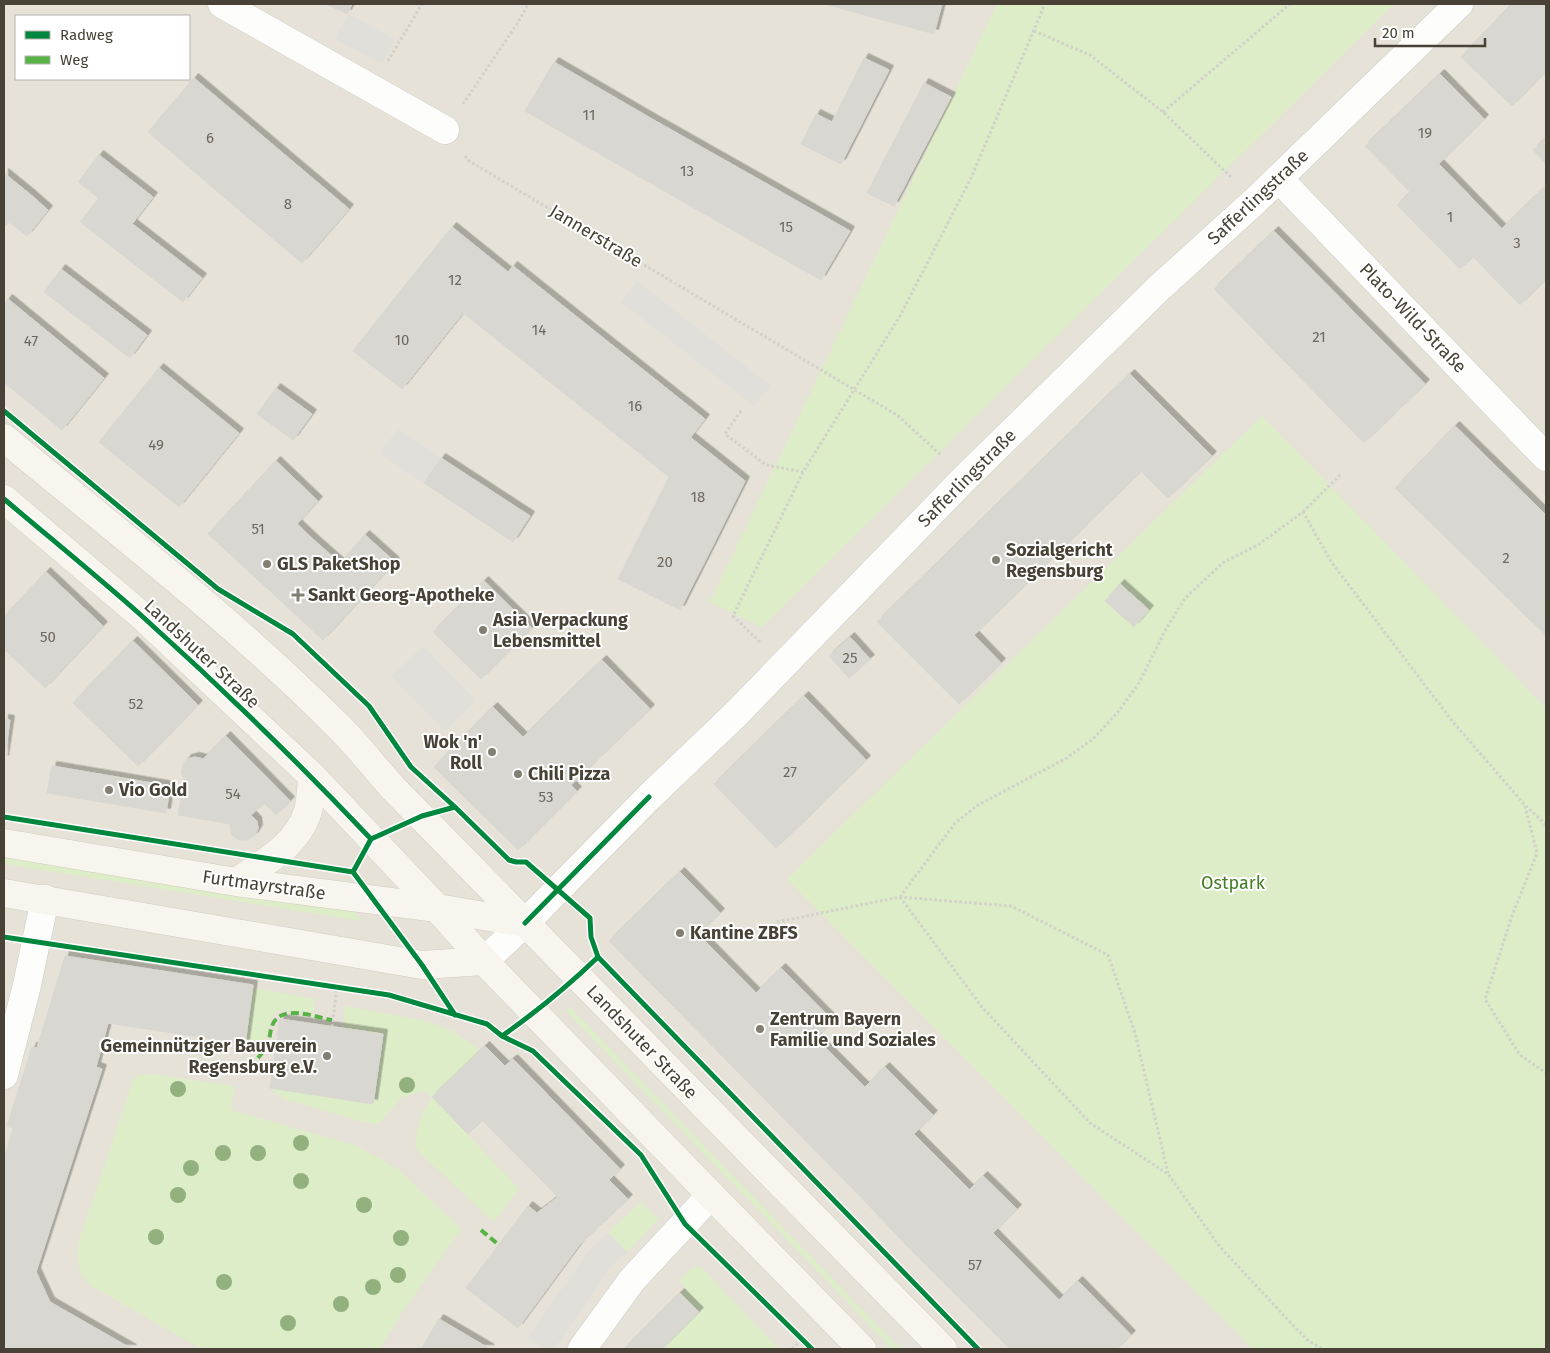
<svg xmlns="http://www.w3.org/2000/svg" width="1550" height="1353" font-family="'Fira Sans',sans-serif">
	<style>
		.residential { fill: #e6e2d7; fill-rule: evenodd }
		.green { fill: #ddedc8 }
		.parking { fill: #e0dfda }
		.building { fill: #d9d7d1; stroke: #d9d7d0; filter: url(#shadow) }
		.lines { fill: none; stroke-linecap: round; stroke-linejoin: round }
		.street-casing { stroke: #ceccc6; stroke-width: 29 }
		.secondary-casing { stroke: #d1cdc1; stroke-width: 29 }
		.path { stroke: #d1d0ca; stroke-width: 3; stroke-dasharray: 2.5 2.5; stroke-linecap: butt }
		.street { stroke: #fdfdfc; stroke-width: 28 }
		.secondary { stroke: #f7f5ee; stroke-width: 28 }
		.quiet { stroke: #57b346; stroke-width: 4; stroke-dasharray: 8 4; stroke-linecap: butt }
		.cycleway-casing { stroke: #fff; stroke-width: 8 }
		.cycleway { stroke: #00873e; stroke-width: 5 }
		.tree { fill: #92b17e }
		.poi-dot { fill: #837e74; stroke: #fff; stroke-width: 2 }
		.labels { text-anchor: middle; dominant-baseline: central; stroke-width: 4; stroke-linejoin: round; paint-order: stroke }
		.number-label { font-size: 15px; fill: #6e685e }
		.street-label { font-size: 18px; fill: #484135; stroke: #fff }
		.poi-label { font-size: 18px; font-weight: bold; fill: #484135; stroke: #fff; text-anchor: start }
		.park-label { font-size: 18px; fill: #447d25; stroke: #fff }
	</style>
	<defs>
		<filter id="shadow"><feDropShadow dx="4.5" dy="-4.5" stdDeviation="0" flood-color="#0004"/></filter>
	</defs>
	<rect width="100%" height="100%" fill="#f1f0ea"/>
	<path class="residential" d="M 4,4 L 1546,4 L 1546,1349 L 4,1349 ZM 16,16 L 189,16 L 189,79 L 16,79 Z"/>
	<path class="green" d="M 997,4 L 1394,4 L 762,627 L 710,602 Z
		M 1262,416 L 1546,708 L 1546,1349 L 1253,1349 L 787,879 Z
		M 4,856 L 353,909 L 362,921 L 4,864 Z
		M 253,988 L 315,999 L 313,1013 L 280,1010 L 272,1016 L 264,1046 L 245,1044 Z
		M 345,1006 L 426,1021 L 452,1031 L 480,1050 L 432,1097 L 519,1189 L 494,1222 L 422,1155 L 415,1146 C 417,1127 421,1112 432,1097 L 426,1092 L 419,1092 L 401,1098 L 380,1123 L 371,1124 L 284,1099 L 270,1088 L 373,1103 L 383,1035 L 343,1029 Z
		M 570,1007 L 880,1328 L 901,1349 L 892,1348 L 566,1011 Z
		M 151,1074 L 234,1086 L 231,1110 L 357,1146 L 399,1170 L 461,1229 L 401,1314 L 380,1349 L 202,1349 L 91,1286 C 77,1271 77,1264 78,1244 L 133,1080 L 139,1075 Z
		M 640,1202 L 659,1219 L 627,1252 L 608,1233 Z
		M 696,1266 L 701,1267 L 779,1349 L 662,1349 L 699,1312 L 680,1293 L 686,1288 L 678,1280 Z"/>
	<path class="parking" d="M 348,14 L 395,39 L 382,64 L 335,39 Z
		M 637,281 L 771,386 L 754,406 L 621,302 Z
		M 397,429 L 441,458 L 424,483 L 380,454 Z
		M 423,646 L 476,701 L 444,731 L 391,676 Z
		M 608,1233 L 627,1252 L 608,1271 L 554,1349 L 544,1349 L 527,1338 L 589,1251 Z"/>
	<path class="building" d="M 326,4 L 352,4 L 347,14 Z
		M 825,4 L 942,4 L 934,34 Z
		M 1512,4 L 1546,4 L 1546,71 L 1512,106 L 1461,57 Z
		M 864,58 L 889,70 L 841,164 L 801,144 L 816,114 L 832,122 Z
		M 554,62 L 652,119 L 624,168 L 525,111 Z
		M 1440,74 L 1484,119 L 1410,192 L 1365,146 Z
		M 194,78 L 272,144 L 226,199 L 148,132 Z
		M 924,83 L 951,97 L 894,206 L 867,193 Z
		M 652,119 L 751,175 L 722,224 L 624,168 Z
		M 1546,138 L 1546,164 L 1533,150 Z
		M 272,144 L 349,209 L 302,263 L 226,199 Z
		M 99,155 L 153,197 L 132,224 L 78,182 Z
		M 1439,164 L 1502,229 L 1460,269 L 1397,205 Z
		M 4,173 L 31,195 L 6,226 L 4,224 Z
		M 751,175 L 850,231 L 821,280 L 722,224 Z
		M 1546,186 L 1546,279 L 1520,305 L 1473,257 Z
		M 31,195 L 48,210 L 27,236 L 9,222 Z
		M 99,198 L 202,278 L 183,302 L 80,222 Z
		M 452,227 L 508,272 L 471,319 L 463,313 L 450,329 L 402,289 Z
		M 1274,231 L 1425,384 L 1364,443 L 1214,289 Z
		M 513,266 L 607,341 L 565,394 L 471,319 Z
		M 61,269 L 147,335 L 130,358 L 44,292 Z
		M 402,289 L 450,329 L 402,389 L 353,351 Z
		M 8,299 L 104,378 L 62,430 L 4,382 L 4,304 Z
		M 607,341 L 705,419 L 663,472 L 565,394 Z
		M 159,368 L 239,433 L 179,507 L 99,442 Z
		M 1130,374 L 1212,456 L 1168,498 L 1141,471 L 974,635 L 1001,663 L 959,704 L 877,622 Z
		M 276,388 L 312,414 L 293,440 L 257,414 Z
		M 1455,426 L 1546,515 L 1546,601 L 1529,619 L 1395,488 Z
		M 690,437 L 745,481 L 713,545 L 651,513 L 669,477 L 663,472 Z
		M 441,458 L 530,516 L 513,542 L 424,483 Z
		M 276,461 L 318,501 L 297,524 L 315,541 L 270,591 L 208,534 Z
		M 651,513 L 713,545 L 680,610 L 618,579 Z
		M 365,535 L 395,562 L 323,640 L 270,591 L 315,541 L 340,563 Z
		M 46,572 L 103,626 L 45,688 L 4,649 L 4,617 Z
		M 484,581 L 532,628 L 481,679 L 433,632 Z
		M 1120,584 L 1149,610 L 1134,627 L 1105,601 Z
		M 1546,601 L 1546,635 L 1529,619 Z
		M 850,637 L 870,659 L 849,678 L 829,656 Z
		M 133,641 L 198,705 L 138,766 L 73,703 Z
		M 602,660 L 650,709 L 571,785 L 523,737 Z
		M 804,696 L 866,760 L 776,848 L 714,784 Z
		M 493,707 L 577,791 L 518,850 L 434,767 Z
		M 4,719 L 10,720 L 4,760 Z
		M 226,736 L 290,801 L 276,815 L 264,803 L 251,815 L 257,821 L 258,829 L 254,836 L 247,840 L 239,840 L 232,835 L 230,824 L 178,815 L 184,779 L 181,772 L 183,764 L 187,759 L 195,757 L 203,759 Z
		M 52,766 L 170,786 L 166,813 L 47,793 Z
		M 680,872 L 720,913 L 698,934 L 756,993 L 781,968 L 833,1021 L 816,1038 L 865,1087 L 885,1067 L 933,1115 L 856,1192 L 609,941 Z
		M 65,956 L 253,985 L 245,1044 L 108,1023 L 96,1067 L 102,1069 L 36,1272 L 50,1302 L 132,1349 L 4,1349 L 4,1159 L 13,1128 L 7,1126 L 32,1047 L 37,1048 Z
		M 280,1019 L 383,1034 L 373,1104 L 270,1088 Z
		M 485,1046 L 505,1066 L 513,1059 L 620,1169 L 609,1180 L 628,1199 L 580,1244 L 518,1328 L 466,1288 L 528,1206 L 537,1213 L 558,1197 L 482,1120 L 468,1134 L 432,1097 Z
		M 914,1134 L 969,1189 L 910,1249 L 856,1192 Z
		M 983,1176 L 1017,1209 L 993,1233 L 1059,1300 L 1078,1281 L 1131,1335 L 1117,1349 L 1010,1349 L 910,1249 Z
		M 680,1293 L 699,1312 L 662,1349 L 624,1349 Z
		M 439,1319 L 490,1349 L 421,1349 Z"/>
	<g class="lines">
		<g class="street-casing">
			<path id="street" d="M 222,4 L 445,130
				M 1279,179 L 1546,457
				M 484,961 L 525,923 L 649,797 L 736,714 L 965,478 L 1160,287 L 1255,201 L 1459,4
				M 4,1075 L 27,985 L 45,899
				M 582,1349 L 632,1280 L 711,1195"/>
		</g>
		<g class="secondary-casing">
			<path id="secondary" d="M 4,438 C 116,531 232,620 335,723 C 356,743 374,767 393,788 L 943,1349
				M 4,499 L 142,616 L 312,776 L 437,908 L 484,961 L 711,1195 L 862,1349
				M 4,843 L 236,882 L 437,908 L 525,923
				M 236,882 C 263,864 298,845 308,811 C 311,800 311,787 312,776
				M 4,893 L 422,965 L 484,961"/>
		</g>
		<path class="path" d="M 1034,31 L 1090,55 L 1163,112 L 1232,178
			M 388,61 L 422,4
			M 463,104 L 517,24 L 528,4
			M 1163,112 L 1290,4
			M 465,156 L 469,161 L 897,415 L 941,455
			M 741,411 L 725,434 L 766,465 L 803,472
			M 1303,512 L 1341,474
			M 760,642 L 733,616 L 803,472 L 900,316 L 971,178 L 1045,4
			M 1525,806 L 1537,853 L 1512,916 L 1485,999 L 1520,1055 L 1546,1073
			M 900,897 L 955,823 L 978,805 L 1065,759 L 1093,739 L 1118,712 L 1139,683 L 1166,629 L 1185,598 L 1224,562 L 1258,545 L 1303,512 L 1332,563 L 1453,722 L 1524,804 L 1546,825
			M 900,897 L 982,1007 L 1090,1123 L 1168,1174 L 1220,1247 L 1306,1339 L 1322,1349
			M 777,922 L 900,897 L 1011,906 L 1108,955 L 1135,1033 L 1168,1173
			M 332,1027 L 337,987
			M 792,1349 L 802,1339"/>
		<use href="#street" class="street"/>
		<use href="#secondary" class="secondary"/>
		<path class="quiet" d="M 258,1058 C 262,1053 267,1047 269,1041 C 270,1036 270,1031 272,1026 C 280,1003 315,1017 332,1020
			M 481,1230 L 499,1245"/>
		<g class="cycleway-casing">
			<path id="cycleway" d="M 4,411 L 218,589 L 293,634 L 369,706 L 411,767 L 455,807 L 509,860 L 516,862 L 526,862 L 590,918 L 591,937 L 598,957 L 978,1349
				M 4,499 C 50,538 97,576 143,617 C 222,688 298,762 371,839
				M 4,817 L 353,872 L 371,839 L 422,816 L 455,807
				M 353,872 L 422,965 L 455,1015
				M 525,923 L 649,797
				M 4,937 L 389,995 L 487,1024 L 502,1036 L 533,1051 L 641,1155 L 685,1224 L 812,1349
				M 502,1036 C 536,1012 568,986 598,957"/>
		</g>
		<use href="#cycleway" class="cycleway"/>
	</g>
	<g class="tree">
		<circle cx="407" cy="1085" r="8"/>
		<circle cx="178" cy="1089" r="8"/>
		<circle cx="301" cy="1143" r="8"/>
		<circle cx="223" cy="1153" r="8"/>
		<circle cx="258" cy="1153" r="8"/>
		<circle cx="191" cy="1168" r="8"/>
		<circle cx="301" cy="1181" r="8"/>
		<circle cx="178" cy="1195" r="8"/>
		<circle cx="364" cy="1205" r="8"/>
		<circle cx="156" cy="1237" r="8"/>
		<circle cx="401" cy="1238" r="8"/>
		<circle cx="398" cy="1275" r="8"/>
		<circle cx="224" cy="1282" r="8"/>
		<circle cx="373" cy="1287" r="8"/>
		<circle cx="341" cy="1304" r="8"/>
		<circle cx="288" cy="1323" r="8"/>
	</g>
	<g class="poi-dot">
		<circle cx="996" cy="560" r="5"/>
		<circle cx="267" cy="564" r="5"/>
		<path d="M295.5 587.5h5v5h5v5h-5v5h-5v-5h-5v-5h5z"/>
		<circle cx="483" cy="630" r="5"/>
		<circle cx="492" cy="752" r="5"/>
		<circle cx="518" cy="774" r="5"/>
		<circle cx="109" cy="790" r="5"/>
		<circle cx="680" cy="933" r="5"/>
		<circle cx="760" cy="1029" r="5"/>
		<circle cx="327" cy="1056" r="5"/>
	</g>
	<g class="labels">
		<g class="number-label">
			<text x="589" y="115">11</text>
			<text x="1425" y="133">19</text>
			<text x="210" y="138">6</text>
			<text x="687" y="171">13</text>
			<text x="288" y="204">8</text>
			<text x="1450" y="217">1</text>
			<text x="786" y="227">15</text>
			<text x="1517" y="243">3</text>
			<text x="455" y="280">12</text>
			<text x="539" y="330">14</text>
			<text x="1319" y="337">21</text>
			<text x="402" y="340">10</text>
			<text x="31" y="341">47</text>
			<text x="635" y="406">16</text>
			<text x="156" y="445">49</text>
			<text x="698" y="497">18</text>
			<text x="258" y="529">51</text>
			<text x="1506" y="558">2</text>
			<text x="665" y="562">20</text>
			<text x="48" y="637">50</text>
			<text x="850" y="658">25</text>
			<text x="136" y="704">52</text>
			<text x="790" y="772">27</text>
			<text x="233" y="794">54</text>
			<text x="546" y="797">53</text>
			<text x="975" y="1265">57</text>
		</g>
		<g class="street-label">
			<text transform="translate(1258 197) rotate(-43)">Safferlingstraße</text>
			<text transform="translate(596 236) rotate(31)">Jannerstraße</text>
			<text transform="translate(1413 318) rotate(46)">Plato-Wild-Straße</text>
			<text transform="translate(967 478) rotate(-45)">Safferlingstraße</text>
			<text transform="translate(202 654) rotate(43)">Landshuter Straße</text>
			<text transform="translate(264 885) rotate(8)">Furtmayrstraße</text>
			<text transform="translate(642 1042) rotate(46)">Landshuter Straße</text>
		</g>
		<g class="poi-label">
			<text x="1006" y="550">Sozialgericht<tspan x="1006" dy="21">Regensburg</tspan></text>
			<text x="277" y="564">GLS PaketShop</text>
			<text x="308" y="595">Sankt Georg-Apotheke</text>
			<text x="493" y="620">Asia Verpackung<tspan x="493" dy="21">Lebensmittel</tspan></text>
			<text x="482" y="742" text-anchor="end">Wok 'n'<tspan x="482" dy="21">Roll</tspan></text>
			<text x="528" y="774">Chili Pizza</text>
			<text x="119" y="790">Vio Gold</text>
			<text x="690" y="933">Kantine ZBFS</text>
			<text x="770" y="1019">Zentrum Bayern<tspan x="770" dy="21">Familie und Soziales</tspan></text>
			<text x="317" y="1046" text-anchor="end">Gemeinnütziger Bauverein<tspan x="317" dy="21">Regensburg e.V.</tspan></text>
		</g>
		<g class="park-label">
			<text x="1233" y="883">Ostpark</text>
		</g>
	</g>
	<rect width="1550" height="1353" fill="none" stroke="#484135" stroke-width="10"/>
	<rect x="15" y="15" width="175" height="65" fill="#ffffff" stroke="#b6b3ae"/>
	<rect x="25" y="31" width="25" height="8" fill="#00873e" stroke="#b6b3ae"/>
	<text x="60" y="40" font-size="15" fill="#484135">Radweg</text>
	<rect x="25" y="56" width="25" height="8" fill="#57b346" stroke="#b6b3ae"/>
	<text x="60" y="65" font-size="15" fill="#484135">Weg</text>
	<path d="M1375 38v8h110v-8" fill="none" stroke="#484135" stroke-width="2.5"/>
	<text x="1382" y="38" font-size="15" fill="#484135" stroke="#ffffff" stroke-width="4" paint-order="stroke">20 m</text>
</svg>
